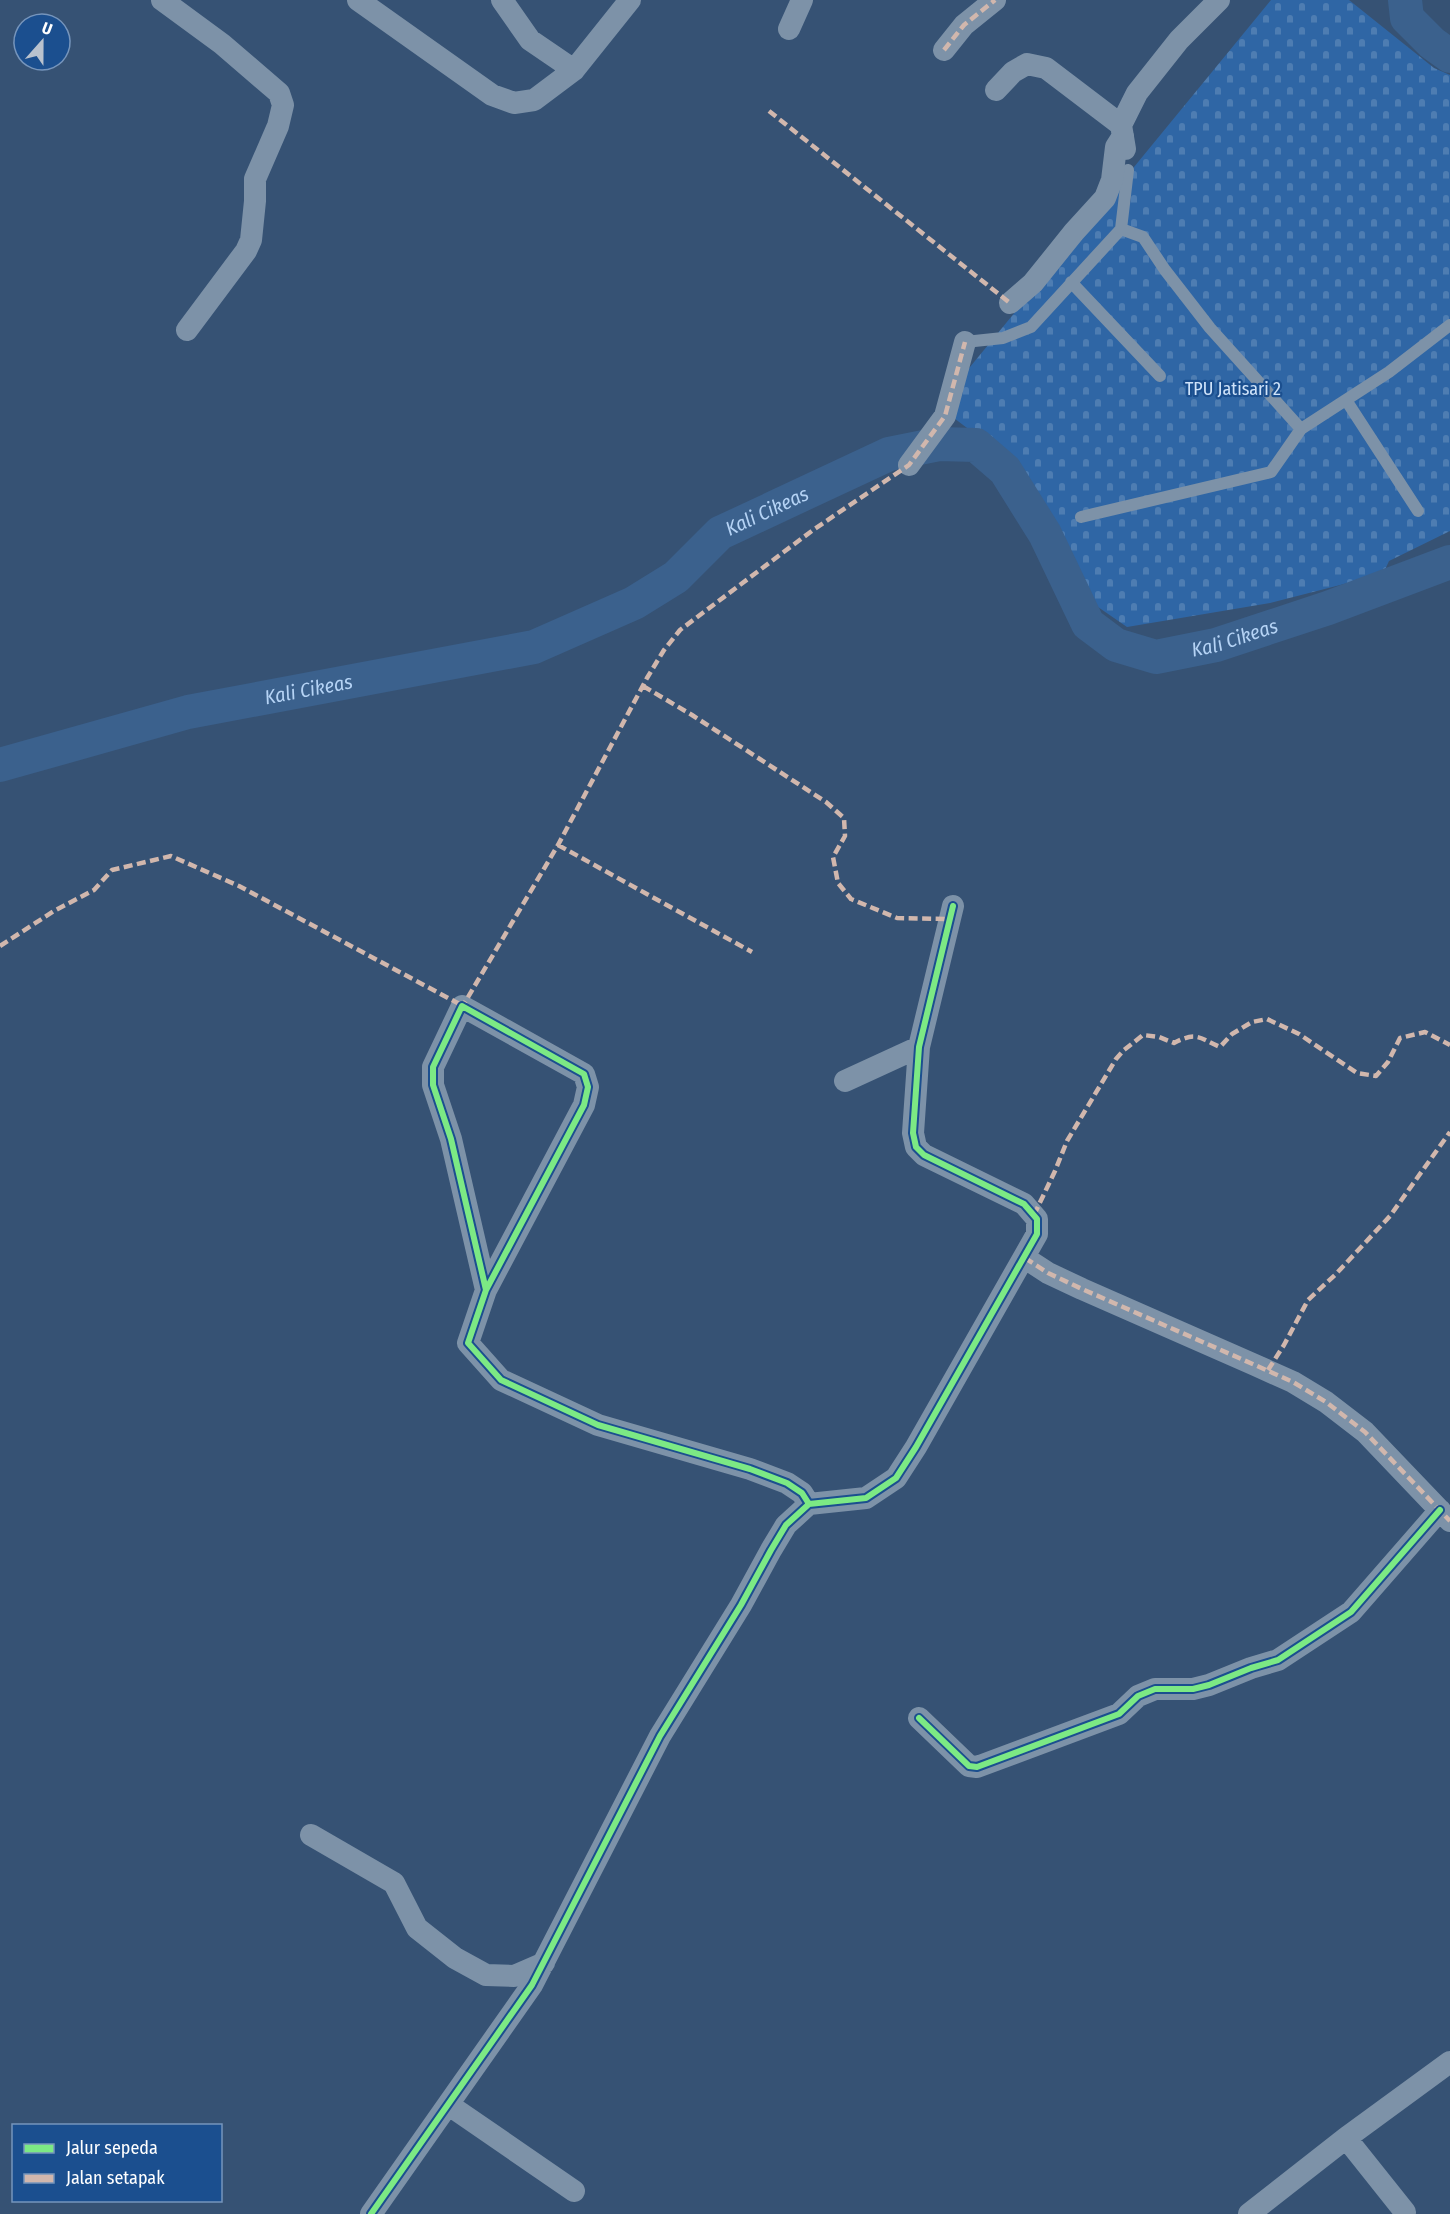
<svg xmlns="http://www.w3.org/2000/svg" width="1450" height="2214" font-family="'Fira Sans Condensed',sans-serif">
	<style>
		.cemetery { fill: url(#cemetery-stones) }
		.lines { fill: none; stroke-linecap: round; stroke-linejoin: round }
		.river { stroke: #3b618d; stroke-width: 34 }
		.lane { stroke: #7d92a8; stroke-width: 12 }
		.street { stroke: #7d92a8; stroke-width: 22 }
		.quiet { stroke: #d1b7ad; stroke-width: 4.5; stroke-dasharray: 9 4.5; stroke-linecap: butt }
		.cycleway-casing { stroke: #1b4f8f; stroke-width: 10 }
		.cycleway { stroke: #7ce984; stroke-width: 6 }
		.labels { text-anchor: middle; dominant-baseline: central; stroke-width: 4.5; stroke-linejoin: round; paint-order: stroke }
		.park-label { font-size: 18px; fill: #cfe3fa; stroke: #1b4f8f }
		.water-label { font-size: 20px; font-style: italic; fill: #b5d3f5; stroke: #1b4f8f }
	</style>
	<defs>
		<pattern id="cemetery-stones" width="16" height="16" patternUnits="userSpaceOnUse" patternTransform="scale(1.5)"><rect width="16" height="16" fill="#2f66a5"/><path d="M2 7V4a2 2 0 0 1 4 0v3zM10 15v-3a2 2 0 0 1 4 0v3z" fill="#4e7db2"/></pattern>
	</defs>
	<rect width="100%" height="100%" fill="#365274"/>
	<path class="cemetery" d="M 1271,0 L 1349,0 L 1434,68 L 1450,75 L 1450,531 L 1389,561 L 1383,574 L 1270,603 L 1127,627 L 1085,598 L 1020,468 L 938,406 Z"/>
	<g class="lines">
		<g class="river">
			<path d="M 1405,0 L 1407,18 L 1432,43 L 1450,56"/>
			<path id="s1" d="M 0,765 L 188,712 L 534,647 L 634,603 L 676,577 L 720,533 L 889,454 L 939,444 L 976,445 L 1005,470 L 1045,534 L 1088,624 L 1116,645 L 1156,657 L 1216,645 L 1328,608 L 1450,562"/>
		</g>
		<path class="lane" d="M 1128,170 L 1121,229 L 1143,237 L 1165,270 L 1210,328 L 1301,429 L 1389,372 L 1450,325
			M 1071,282 L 1160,376
			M 965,342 L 1003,338 L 1031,327 L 1121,229
			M 1346,400 L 1418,511
			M 1081,517 L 1271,472 L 1301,429"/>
		<path class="street" d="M 162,0 L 222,44 L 279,93 L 283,105 L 278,126 L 255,179 L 255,201 L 251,240 L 246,251 L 187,330
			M 358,0 L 492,95 L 514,103 L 534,100 L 574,70 L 630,0
			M 502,0 L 530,40 L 574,70
			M 789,29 L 802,0
			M 944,50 L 964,25 L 995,0
			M 996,90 L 1013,72 L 1027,64 L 1046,68 L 1121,125
			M 1125,149 L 1121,125 L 1137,93 L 1179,40 L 1219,0
			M 1010,303 L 1033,283 L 1074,232 L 1105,198 L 1112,180 L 1116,147 L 1123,136
			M 909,465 L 945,416 L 965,342
			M 845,1081 L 919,1047
			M 1025,1258 L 1048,1273 L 1082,1289 L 1255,1365 L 1293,1382 L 1326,1402 L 1365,1432 L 1450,1521
			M 486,1290 L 451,1139 L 433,1085 L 433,1067 L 462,1006 L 584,1074 L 588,1087 L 584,1105 L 486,1290 L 468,1343 L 501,1380 L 598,1425 L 750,1469 L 787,1483 L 802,1493 L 809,1504
			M 919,1718 L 969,1766 L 977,1767 L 1119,1714 L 1138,1696 L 1155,1689 L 1193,1689 L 1209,1685 L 1251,1668 L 1278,1660 L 1351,1612 L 1440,1510
			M 311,1835 L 394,1883 L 417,1928 L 455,1958 L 486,1975 L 514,1976 L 544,1963
			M 449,2105 L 574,2191
			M 1346,2138 L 1405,2212
			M 371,2214 L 532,1985 L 660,1736 L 741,1605 L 771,1550 L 786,1525 L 809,1504 L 866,1498 L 896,1478 L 916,1447 L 1037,1234 L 1037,1219 L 1024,1204 L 924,1155 L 916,1147 L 913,1133 L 919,1047 L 953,906
			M 1249,2214 L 1346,2138 L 1450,2062"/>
		<path class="quiet" d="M 944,50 L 964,25 L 995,0
			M 769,111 L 1010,303
			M 643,686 L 692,715 L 826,802 L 844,818 L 845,836 L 833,857 L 838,883 L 851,899 L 897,918 L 950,919
			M 558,845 L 752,952
			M 0,946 L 54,911 L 94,890 L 112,870 L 171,856 L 239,886 L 465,1007
			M 461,1009 L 558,845 L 647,678 L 664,650 L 680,630 L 813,530 L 909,465 L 945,416 L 965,342
			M 1034,1215 L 1055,1171 L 1067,1141 L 1116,1059 L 1124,1050 L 1143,1035 L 1159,1037 L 1174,1043 C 1197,1031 1199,1038 1220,1047 L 1232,1034 L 1252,1022 L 1267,1019 L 1299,1034 L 1357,1073 L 1376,1076 L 1388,1062 L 1400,1038 L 1425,1032 L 1450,1045
			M 1025,1258 L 1048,1273 L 1082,1289 L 1255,1365 L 1293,1382 L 1326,1402 L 1365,1432 L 1450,1521
			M 1268,1370 L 1284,1345 L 1308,1300 L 1336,1274 L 1390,1216 L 1450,1132"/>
		<g class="cycleway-casing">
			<path id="cycleway" d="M 486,1290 L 451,1139 L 433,1085 L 433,1067 L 462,1006 L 584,1074 L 588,1087 L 584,1105 L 486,1290 L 468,1343 L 501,1380 L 598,1425 L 750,1469 L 787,1483 L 802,1493 L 809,1504
				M 919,1718 L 969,1766 L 977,1767 L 1119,1714 L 1138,1696 L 1155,1689 L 1193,1689 L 1209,1685 L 1251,1668 L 1278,1660 L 1351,1612 L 1440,1510
				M 371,2214 L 532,1985 L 660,1736 L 741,1605 L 771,1550 L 786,1525 L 809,1504 L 866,1498 L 896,1478 L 916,1447 L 1037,1234 L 1037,1219 L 1024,1204 L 924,1155 L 916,1147 L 913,1133 L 919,1047 L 953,906"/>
		</g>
		<use href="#cycleway" class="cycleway"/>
	</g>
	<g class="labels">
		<g class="park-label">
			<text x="1233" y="389">TPU Jatisari 2</text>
		</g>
		<g class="water-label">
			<text stroke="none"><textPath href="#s1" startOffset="820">Kali Cikeas</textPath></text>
			<text stroke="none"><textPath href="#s1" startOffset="1414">Kali Cikeas</textPath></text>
			<text stroke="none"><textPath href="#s1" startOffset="318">Kali Cikeas</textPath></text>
		</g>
	</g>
	<rect x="12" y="2124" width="210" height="78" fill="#1b4f8f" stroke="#7695bc" stroke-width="1.5"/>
	<rect x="24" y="2144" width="30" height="9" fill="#7ce984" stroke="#7695bc" stroke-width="1.5"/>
	<text x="66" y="2154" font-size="18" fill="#ffffff">Jalur sepeda</text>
	<rect x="24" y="2174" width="30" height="9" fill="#d1b7ad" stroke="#7695bc" stroke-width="1.5"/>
	<text x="66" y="2184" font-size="18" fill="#ffffff">Jalan setapak</text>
	<g transform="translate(42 42) rotate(21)"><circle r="28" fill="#1b4f8f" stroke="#7695bc" stroke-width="1.5"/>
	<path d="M0-4.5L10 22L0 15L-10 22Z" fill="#b9c2ce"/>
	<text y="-9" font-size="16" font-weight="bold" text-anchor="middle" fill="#ffffff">U</text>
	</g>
</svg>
